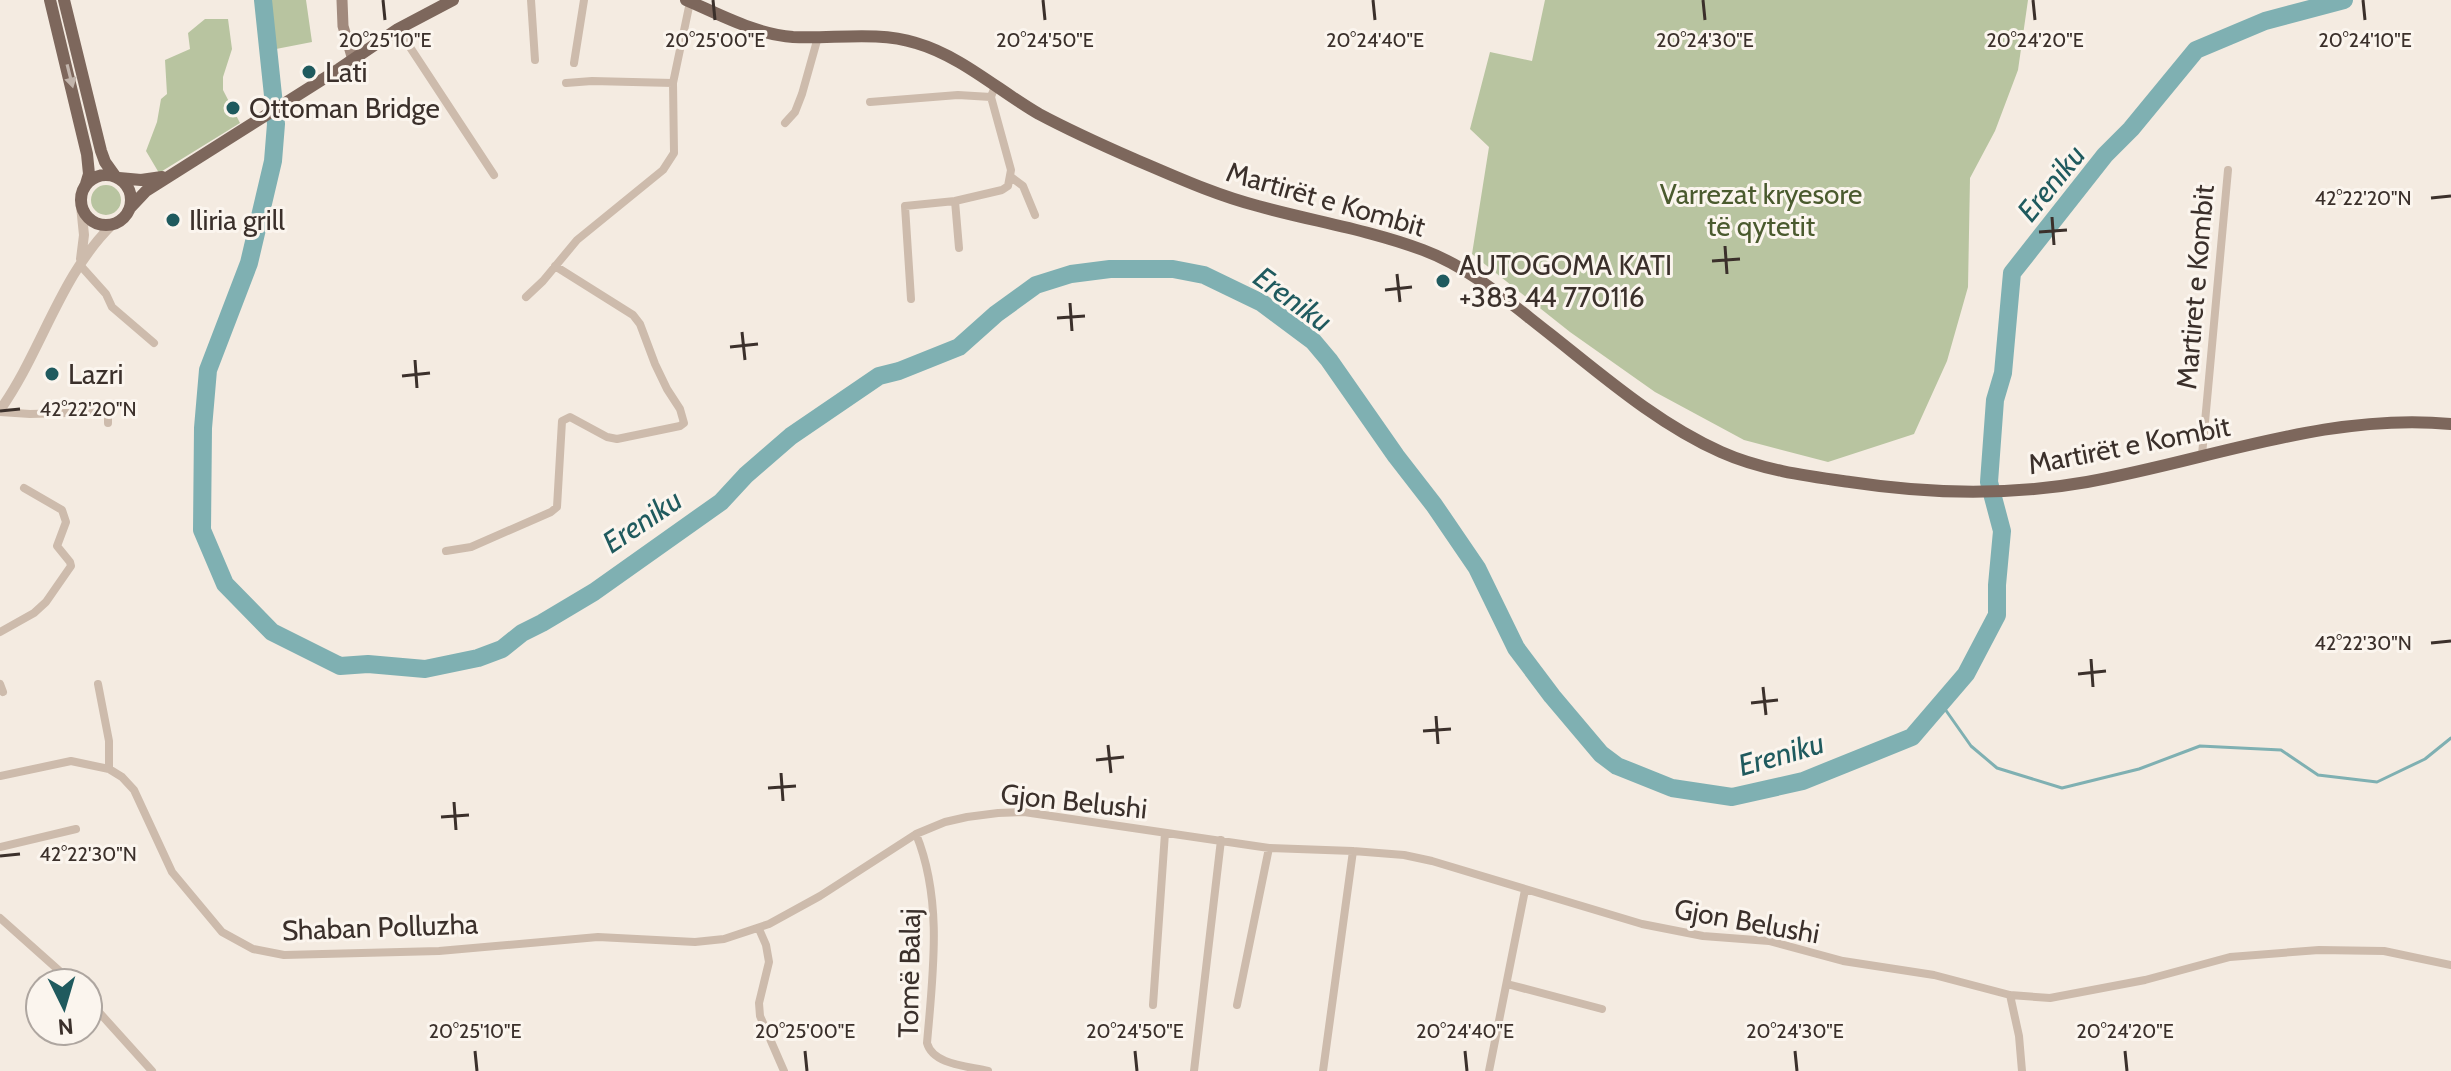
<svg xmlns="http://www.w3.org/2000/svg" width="2451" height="1071" font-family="Cabin,sans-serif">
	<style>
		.green { fill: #b8c4a0 }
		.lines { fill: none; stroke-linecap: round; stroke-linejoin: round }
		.stream { stroke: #7fb0b2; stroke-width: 3 }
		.river { stroke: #7fb0b2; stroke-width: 18 }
		.minor { stroke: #cdbbac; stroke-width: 8 }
		.tertiary { stroke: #cdbbac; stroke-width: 10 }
		.secondary { stroke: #a18a7d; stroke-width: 11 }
		.primary { stroke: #7d675c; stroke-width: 12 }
		.oneway { fill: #c2b5ac }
		.ticks { fill: none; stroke: #3b302b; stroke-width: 3 }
		.poi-dot { fill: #1f5a5e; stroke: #fbf5ee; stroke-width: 3 }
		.labels { text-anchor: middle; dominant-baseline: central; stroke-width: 6; stroke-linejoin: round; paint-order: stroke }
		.poi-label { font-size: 28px; fill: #3b302b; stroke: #fbf5ee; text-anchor: start }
		.park-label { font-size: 28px; fill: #4a5a2e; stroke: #fbf5ee }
		.street-label { font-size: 28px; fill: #3b302b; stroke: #fbf5ee }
		.water-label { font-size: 30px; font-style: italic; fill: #1f5a5e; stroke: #fbf5ee }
		.ticks-label { font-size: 20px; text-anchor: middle; fill: #3b302b; stroke: #fbf5ee; stroke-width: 6; stroke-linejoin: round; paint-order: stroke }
	</style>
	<rect width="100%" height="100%" fill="#f4ebe1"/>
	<path class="green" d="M 260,0 L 306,0 L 312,42 L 276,49 Z
		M 1545,0 L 2028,0 L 2018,70 L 1995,131 L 1970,178 L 1968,287 L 1947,361 L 1914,434 L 1828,462 L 1744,440 L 1655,392 L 1570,332 L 1472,254 L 1489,147 L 1470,129 L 1490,52 L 1532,61 Z
		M 205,19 L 228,19 L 232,49 L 223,77 L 223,90 L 240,123 L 159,173 L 146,151 L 157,122 L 161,99 L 167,94 L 165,60 L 190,49 L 188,33 Z
		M91 200a15 15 0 1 1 30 0a15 15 0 1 1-30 0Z"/>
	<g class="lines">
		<path class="stream" d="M 1940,702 L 1971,746 L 1997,768 L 2062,788 L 2139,769 L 2200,746 L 2281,750 L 2318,775 L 2377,782 L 2425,759 L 2451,738"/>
		<path class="river" d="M 263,0 L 276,124 L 273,161 L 249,263 L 208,370 L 203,428 L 202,530 L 225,584 L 272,632 L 340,666 L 368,664 L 425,669 L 478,658 L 502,649 L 522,633 L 542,623 L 594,592 L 721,502 L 746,475 L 791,436 L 879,376 L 899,371 L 959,347 L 996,314 L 1036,285 L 1071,274 L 1110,269 L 1173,269 L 1204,275 L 1262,303 L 1313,341 L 1329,360 L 1396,456 L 1434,505 L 1477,568 L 1516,648 L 1552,696 L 1601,754 L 1617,766 L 1672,788 L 1732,797 L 1803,781 L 1912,737 L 1966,674 L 1997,615 L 1997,585 L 2002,531 L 1989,482 L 1995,400 L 2003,373 L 2012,273 L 2105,155 L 2131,129 L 2196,50 L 2265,21 L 2344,0"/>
		<path class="minor" d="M 531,0 L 535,60
			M 398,29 L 494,175
			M 574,63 L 584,0
			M 566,83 L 592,81 L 673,83
			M 870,102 L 958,95 L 991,97
			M 785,123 L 795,112 L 802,94 L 818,37
			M 1011,177 L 1023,186 L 1035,215
			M 955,201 L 959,248
			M 80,265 L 106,294 L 112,307 L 154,343
			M 526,297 L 543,281 L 577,240 L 663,170 L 674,153 L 673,83 L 690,2
			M 911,299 L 905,206 L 955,201 L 1002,190 L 1008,186 L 1011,170 L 991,97 L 995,86
			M 0,412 L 30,414 L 104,412 L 108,416 L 108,423
			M 2202,455 L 2228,170
			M 446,551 L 471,547 L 551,512 L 557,507 L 562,421 L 570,417 L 607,437 L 617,439 L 680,426 L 684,423 L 680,409 L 667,389 L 655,364 L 640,324 L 633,315 L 555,266
			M 0,632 L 34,613 L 46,602 L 71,566 L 70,562 L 57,546 L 66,522 L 62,510 L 24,488
			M 0,684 L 3,692
			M 98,684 L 109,741 L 109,769
			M 0,776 L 71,761 L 109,769 L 122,777 L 134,790 L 172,872 L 222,932 L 253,949 L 284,955 L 439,951 L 598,937 L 695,942 L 724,939 L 769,924 L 820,896 L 916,834 L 945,822 L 967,817 L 998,813 L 1024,812 L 1269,848 L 1353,851 L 1404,855 L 1432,861 L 1642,924 L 1703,936 L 1769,941 L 1843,961 L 1934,975 L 2010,995 L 2050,998 L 2145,980 L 2230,957 L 2319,950 L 2384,951 L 2451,965
			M 916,834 C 943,900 933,973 927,1043 C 933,1065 968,1066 988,1071
			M 0,847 L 76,829
			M 0,918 L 73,983
			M 759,929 L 766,945 L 769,962 L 759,1003 L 760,1016 L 784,1071
			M 1507,984 L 1602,1009
			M 2010,995 L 2019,1036 L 2022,1071
			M 88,1000 L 152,1071
			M 1153,1005 L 1165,833
			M 1237,1005 L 1269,848
			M 1194,1071 L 1221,840
			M 1323,1071 L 1353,851
			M 1489,1071 L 1525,890"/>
		<path class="tertiary" d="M 81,259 L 84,235 L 81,206
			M 0,410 C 42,351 60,275 113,224"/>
		<path class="secondary" d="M 342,0 L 343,26 L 353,60"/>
		<path class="primary" d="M 50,0 L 87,154 L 89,174 L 86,184
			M 64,0 L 101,151 L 105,162 L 115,176
			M 686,0 C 721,15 755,34 793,37 C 833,39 878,31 916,43 C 961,56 999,91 1039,114 C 1069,130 1102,145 1134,159 C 1174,176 1215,195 1258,206 C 1312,221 1370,230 1423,250 C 1471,268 1510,303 1550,334 C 1603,376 1658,424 1721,452 C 1761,470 1807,476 1850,482 C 1929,494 2008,496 2087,482 C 2207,461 2327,412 2451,424
			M81 200a25 25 0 1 1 50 0a25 25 0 1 1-50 0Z
			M 119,178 L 141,180 L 162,177
			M 130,208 L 146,191 L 339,69 L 398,29 L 453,0"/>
	</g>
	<defs><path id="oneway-solid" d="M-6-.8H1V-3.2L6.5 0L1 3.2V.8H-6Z" transform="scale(2)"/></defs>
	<use class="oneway" href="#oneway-solid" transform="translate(70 76) rotate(76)"/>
	<path class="ticks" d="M 383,0 L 385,20M 713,0 L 715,20M 1043,0 L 1045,20M 1373,0 L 1375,20M 1703,0 L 1705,20M 2033,0 L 2035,20M 2363,0 L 2365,20M 2431,198 L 2451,196M 2052,217 L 2054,245M 2039,232 L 2067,230M 1725,246 L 1727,274M 1712,261 L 1740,259M 1397,274 L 1400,302M 1385,290 L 1412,287M 1070,303 L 1072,331M 1057,318 L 1085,316M 742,332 L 745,360M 730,347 L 758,344M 415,360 L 417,388M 402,376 L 430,373M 0,411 L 20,409M 2431,643 L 2451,641M 2091,659 L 2093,687M 2078,674 L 2106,671M 1763,687 L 1766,715M 1751,703 L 1778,700M 1436,716 L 1438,744M 1423,731 L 1451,729M 1108,745 L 1111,773M 1096,760 L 1124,757M 781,773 L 783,801M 768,788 L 796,786M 454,802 L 456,830M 441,817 L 469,815M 0,856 L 20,854M 475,1051 L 477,1071M 805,1051 L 807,1071M 1135,1051 L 1137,1071M 1465,1051 L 1467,1071M 1795,1051 L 1797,1071M 2125,1051 L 2127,1071"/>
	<g class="poi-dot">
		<circle cx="309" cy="72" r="8"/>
		<circle cx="233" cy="108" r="8"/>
		<circle cx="173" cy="220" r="8"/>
		<circle cx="1443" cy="281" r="8"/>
		<circle cx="52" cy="374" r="8"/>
	</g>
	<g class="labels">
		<g class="poi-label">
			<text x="325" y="72">Lati</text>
			<text x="249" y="108">Ottoman Bridge</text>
			<text x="189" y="220">Iliria grill</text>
			<text x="1459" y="265">AUTOGOMA KATI<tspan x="1459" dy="32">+383 44 770116</tspan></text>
			<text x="68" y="374">Lazri</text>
		</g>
		<g class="park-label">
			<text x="1761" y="194">Varrezat kryesore<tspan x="1761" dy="32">të qytetit</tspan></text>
		</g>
		<g class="street-label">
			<text transform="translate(1326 199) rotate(16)">Martirët e Kombit</text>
			<text transform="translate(2195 287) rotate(-85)">Martiret e Kombit</text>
			<text transform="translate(2129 445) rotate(-11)">Martirët e Kombit</text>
			<text transform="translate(1074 801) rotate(6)">Gjon Belushi</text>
			<text transform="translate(1747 921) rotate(10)">Gjon Belushi</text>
			<text transform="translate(380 927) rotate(-2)">Shaban Polluzha</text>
			<text transform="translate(909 973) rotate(-89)">Tomë Balaj</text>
		</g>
		<g class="water-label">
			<text transform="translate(2051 183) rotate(-51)">Ereniku</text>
			<text transform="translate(1293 299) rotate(36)">Ereniku</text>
			<text transform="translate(642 521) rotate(-34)">Ereniku</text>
			<text transform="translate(1781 754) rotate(-16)">Ereniku</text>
		</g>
	</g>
	<g class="ticks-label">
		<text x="385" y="47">20°25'10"E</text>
		<text x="715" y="47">20°25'00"E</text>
		<text x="1045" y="47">20°24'50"E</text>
		<text x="1375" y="47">20°24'40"E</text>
		<text x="1705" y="47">20°24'30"E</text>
		<text x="2035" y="47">20°24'20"E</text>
		<text x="2365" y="47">20°24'10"E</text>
		<text x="2363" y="205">42°22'20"N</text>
		<text x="88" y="416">42°22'20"N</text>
		<text x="2363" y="650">42°22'30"N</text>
		<text x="88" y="861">42°22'30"N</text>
		<text x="475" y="1038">20°25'10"E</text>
		<text x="805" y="1038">20°25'00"E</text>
		<text x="1135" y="1038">20°24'50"E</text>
		<text x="1465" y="1038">20°24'40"E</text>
		<text x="1795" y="1038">20°24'30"E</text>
		<text x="2125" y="1038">20°24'20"E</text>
	</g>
	<g transform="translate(64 1007) rotate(175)"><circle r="38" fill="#fbf5ee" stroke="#aea6a0" stroke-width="2"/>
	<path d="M0-6L14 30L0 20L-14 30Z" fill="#1f5a5e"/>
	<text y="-12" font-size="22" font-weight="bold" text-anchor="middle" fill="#3b302b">N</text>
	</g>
</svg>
